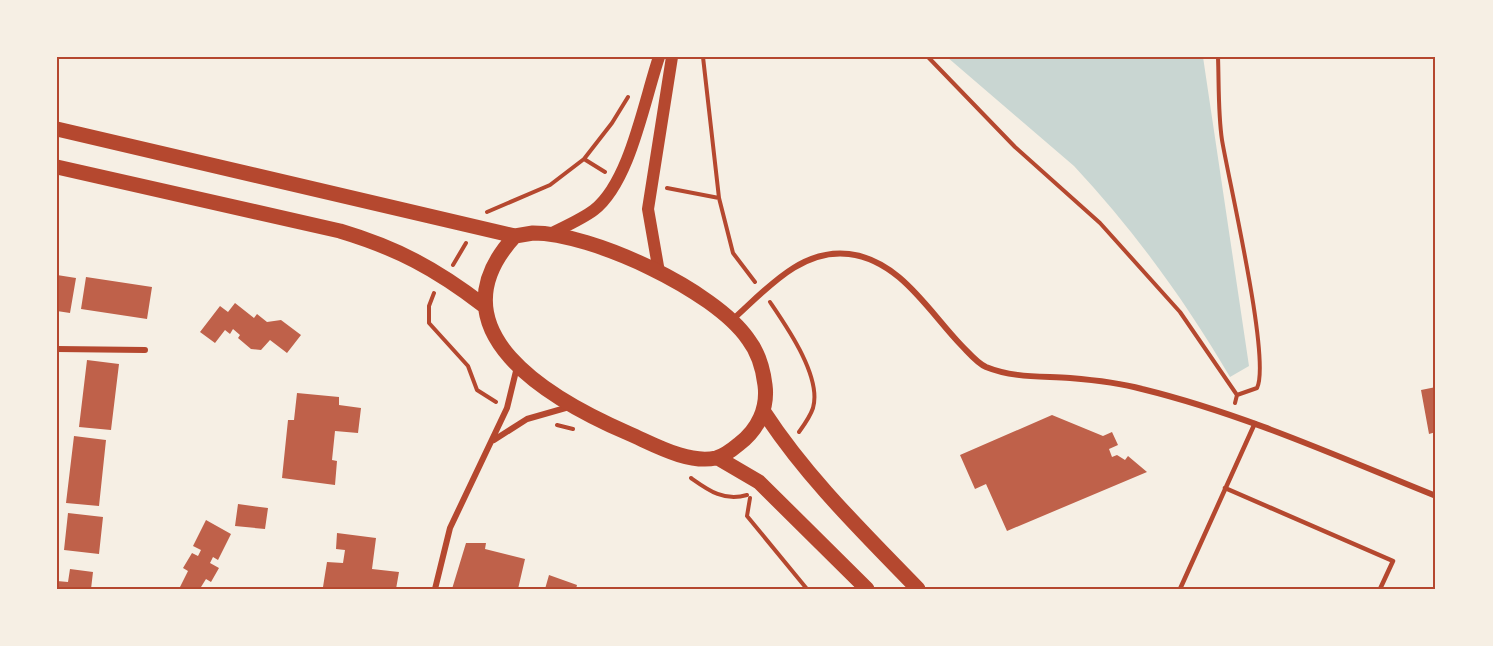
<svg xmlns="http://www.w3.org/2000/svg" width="1493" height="646" font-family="'PT Sans Narrow',sans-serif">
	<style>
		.water { fill: #c9d6d2 }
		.building { fill: #bf614a }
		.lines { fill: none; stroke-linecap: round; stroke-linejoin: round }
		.path { stroke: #b5482f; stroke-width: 4 }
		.service { stroke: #b5482f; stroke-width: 4.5 }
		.minor { stroke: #b5482f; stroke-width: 6 }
		.secondary { stroke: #b5482f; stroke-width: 12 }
		.primary { stroke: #b5482f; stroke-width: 15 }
		.neatline { fill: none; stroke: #b5482f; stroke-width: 2 }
	</style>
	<rect width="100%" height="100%" fill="#f6efe4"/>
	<path class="water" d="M 947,57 L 1203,57 L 1249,366 L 1230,377 C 1186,302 1134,230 1074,166 Z"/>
	<path class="building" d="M 57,275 L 76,278 L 70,313 L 57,311 Z
		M 86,277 L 152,287 L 147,319 L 81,309 Z
		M 235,303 L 254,318 L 257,314 L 267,322 L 281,320 L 301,335 L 287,353 L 270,340 L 261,350 L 251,349 L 238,338 L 240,335 L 233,329 L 230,334 L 225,330 L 215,343 L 200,332 L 220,306 L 228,312 Z
		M 87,360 L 119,364 L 111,430 L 79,427 Z
		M 1436,387 L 1436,432 L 1429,434 L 1421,390 Z
		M 297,393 L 339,397 L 339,405 L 361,408 L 358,433 L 335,431 L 332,460 L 337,461 L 335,485 L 282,478 L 288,420 L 294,420 Z
		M 1052,415 L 1103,436 L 1112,432 L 1118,445 L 1109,449 L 1112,457 L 1117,455 L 1125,460 L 1128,456 L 1147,472 L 1007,531 L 986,484 L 975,489 L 960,455 Z
		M 74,436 L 106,440 L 99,506 L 66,503 Z
		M 238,504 L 268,508 L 265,529 L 235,526 Z
		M 68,513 L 103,517 L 99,554 L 64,550 Z
		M 206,520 L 231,534 L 218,560 L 213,557 L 210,563 L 219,568 L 211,582 L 206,579 L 201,587 L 205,589 L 179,589 L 188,571 L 183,568 L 192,553 L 198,556 L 201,550 L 193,546 Z
		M 337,533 L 376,538 L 372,569 L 399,572 L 396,589 L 323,587 L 327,562 L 343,563 L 345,550 L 336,549 Z
		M 466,543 L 486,543 L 485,549 L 525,559 L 518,589 L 452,589 Z
		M 70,569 L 93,572 L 91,589 L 57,589 L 57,581 L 68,582 Z
		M 549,575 L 577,585 L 576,589 L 545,589 Z"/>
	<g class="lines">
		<path class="path" d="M 703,57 L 719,198
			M 928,57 L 1015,147 L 1100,223 L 1180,312 L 1237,395 L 1235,403
			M 1218,57 C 1219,84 1218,113 1222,140 C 1229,182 1271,360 1257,388 L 1237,395
			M 584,159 L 612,123 L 628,97
			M 667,188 L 719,198 L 733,253 L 755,282
			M 487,212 L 550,185 L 584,159 L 605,172
			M 453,265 L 466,243
			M 434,293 L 429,306 L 429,323 L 468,366 L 477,390 L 496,402
			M 770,302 C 787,327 822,377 813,408 C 810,417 804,425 799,432
			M 557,425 L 573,429
			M 691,478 C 708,490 724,502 747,495
			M 750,498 L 747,516 L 807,589"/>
		<path class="service" d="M 1225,488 L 1393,561 L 1380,589
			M 1180,589 L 1255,423"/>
		<path class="minor" d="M 731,321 C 765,291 800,248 849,254 C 900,260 929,312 962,346 C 969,353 977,363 986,367 C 1013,378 1041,376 1070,378 C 1094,380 1120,383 1142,389 C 1244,414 1339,457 1436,496
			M 57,349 L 145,350
			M 494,440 L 527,419 L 569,407
			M 435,589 L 450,528 L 507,408 L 517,367"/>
		<path class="secondary" d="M 552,233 C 566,226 582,219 594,210 C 630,182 644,101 659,57
			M 659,272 L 648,209 L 672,57"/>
		<path class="primary" d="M 57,129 L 515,236
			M 57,167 L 340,231 C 397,248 436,269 483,305
			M 533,233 C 592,233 714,290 748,339 C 758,352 763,368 765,385 C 768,408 758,430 739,444 C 733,449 724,456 716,458 C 688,464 655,445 630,434 C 551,400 428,330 515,236 Z
			M 764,412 C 807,478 864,533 918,589
			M 718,458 L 759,482 L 867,589"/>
	</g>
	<rect width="1493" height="646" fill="none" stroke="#f6efe4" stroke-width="117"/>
	<rect x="58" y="58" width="1376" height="530" class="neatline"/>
</svg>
